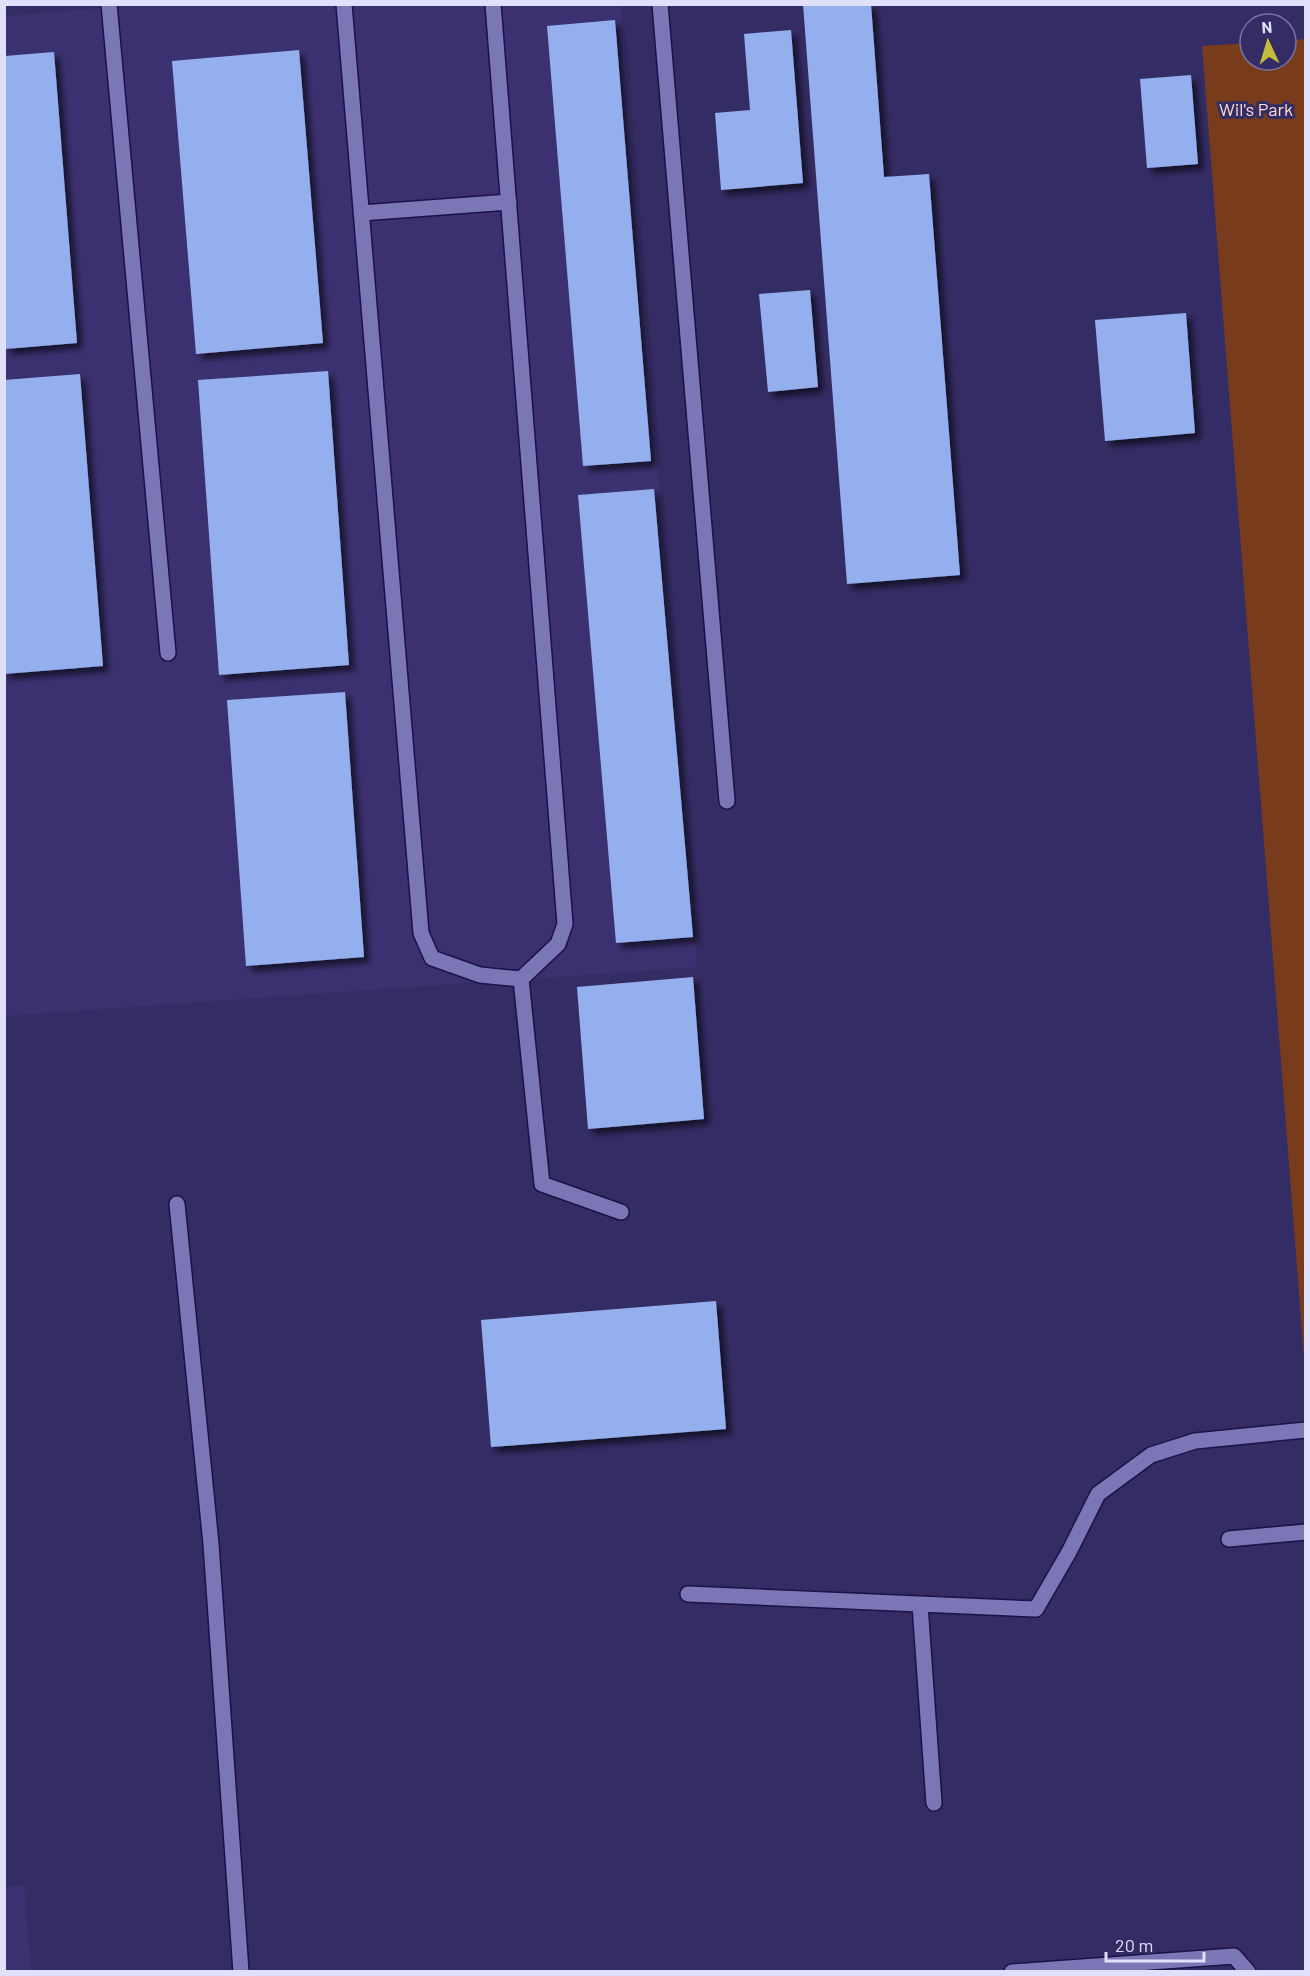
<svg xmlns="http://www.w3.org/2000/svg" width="1310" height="1976" font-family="Barlow,sans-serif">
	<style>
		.built { fill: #3b3171 }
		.green { fill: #783c1c }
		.building { fill: #94afee; filter: url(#shadow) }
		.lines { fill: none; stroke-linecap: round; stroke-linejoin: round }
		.lane-casing { stroke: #1d1147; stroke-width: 18 }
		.lane { stroke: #7b76b5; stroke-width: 15 }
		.labels { text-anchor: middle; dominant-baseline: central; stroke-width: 6; stroke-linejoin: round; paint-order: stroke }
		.park-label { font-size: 18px; fill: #fbdcce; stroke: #342c64 }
	</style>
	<defs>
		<filter id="shadow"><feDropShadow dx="5.5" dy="5.5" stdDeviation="3" flood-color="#0009"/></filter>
	</defs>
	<rect width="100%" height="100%" fill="#342c64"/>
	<path class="built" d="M 152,4 L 621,5 L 697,967 L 5,1016 L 5,16 Z
		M 24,1885 L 31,1971 L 5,1971 L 5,1887 Z"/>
	<path class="green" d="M 1305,39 L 1306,39 L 1305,1370 L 1202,46 L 1250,43 L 1250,60 L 1286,60 L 1286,41 Z"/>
	<path class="building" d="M 803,4 L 871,4 L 884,177 L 929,174 L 960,575 L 847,584 Z
		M 615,20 L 651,461 L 583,466 L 547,26 Z
		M 791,30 L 803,183 L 721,190 L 715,113 L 750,110 L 744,34 Z
		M 299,50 L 323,343 L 196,354 L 172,61 Z
		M 54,52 L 77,343 L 5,349 L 5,56 Z
		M 1191,75 L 1198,164 L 1147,168 L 1140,79 Z
		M 810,290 L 818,387 L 768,392 L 759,294 Z
		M 1186,313 L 1195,433 L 1105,441 L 1095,320 Z
		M 328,371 L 349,665 L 219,675 L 198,380 Z
		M 80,374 L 103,666 L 4,674 L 4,380 Z
		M 654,489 L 693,937 L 616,943 L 578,495 Z
		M 345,692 L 364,957 L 246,966 L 227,700 Z
		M 693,977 L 704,1119 L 588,1129 L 577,987 Z
		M 716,1301 L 726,1429 L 491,1447 L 481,1320 Z"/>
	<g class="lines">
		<g class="lane-casing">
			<path id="lane" d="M 109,4 L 168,653
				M 344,4 L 421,933 L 432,958 L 480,975 L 521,979 L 558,944 L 565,924 L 493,4
				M 660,4 L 727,801
				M 361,213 L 509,202
				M 521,979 L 542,1184 L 621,1212
				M 177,1204 L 211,1544 L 241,1972
				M 1229,1539 L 1306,1532
				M 688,1594 L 1036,1609 L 1069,1552 L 1098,1494 L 1151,1455 L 1195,1441 L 1306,1430
				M 920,1605 L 934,1803
				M 1012,1972 L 1234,1956 L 1248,1972"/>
		</g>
		<use href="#lane" class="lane"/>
	</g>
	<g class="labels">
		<g class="park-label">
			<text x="1256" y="109">Wil's Park</text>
		</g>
	</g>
	<rect width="1310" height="1976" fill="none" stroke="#e1e0fc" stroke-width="12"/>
	<g transform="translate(1268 42) rotate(356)"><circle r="28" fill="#342c64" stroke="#7974a1" stroke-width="1.5"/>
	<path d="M0-4.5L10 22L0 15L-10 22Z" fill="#c3bd3e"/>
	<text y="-9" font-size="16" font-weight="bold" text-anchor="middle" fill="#e1e0fc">N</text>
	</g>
	<path d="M1106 1952v9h98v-9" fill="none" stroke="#e1e0fc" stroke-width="3"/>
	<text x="1115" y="1952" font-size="18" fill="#e1e0fc" stroke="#342c64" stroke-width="4.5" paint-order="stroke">20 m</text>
</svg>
